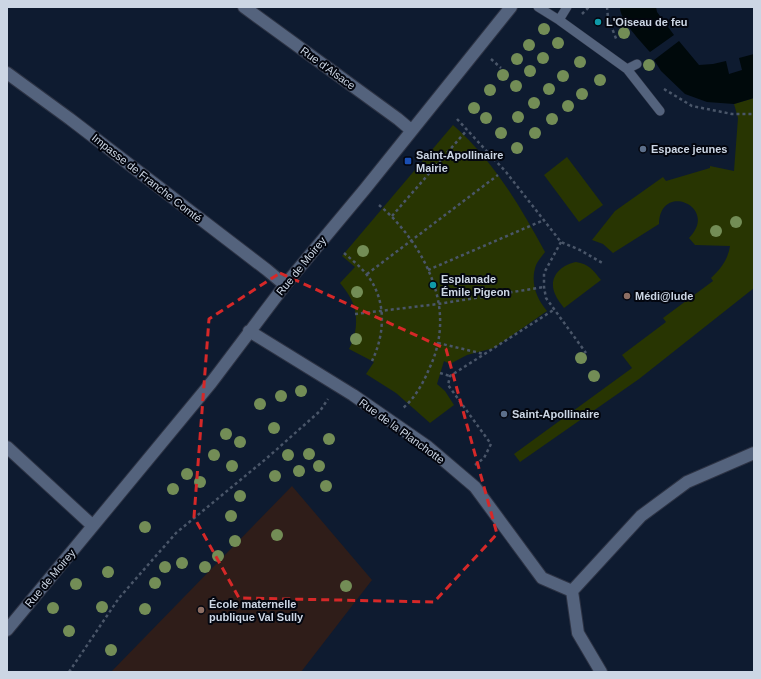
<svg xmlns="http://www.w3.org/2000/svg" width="761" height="679" font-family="Helvetica,sans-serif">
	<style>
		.education { fill: #2f1d19 }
		.green { fill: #283502 }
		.water { fill: #00090b }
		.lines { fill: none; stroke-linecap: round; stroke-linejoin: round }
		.lane-casing { stroke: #2d3344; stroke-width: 10 }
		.street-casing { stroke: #2d3344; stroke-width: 14 }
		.path { stroke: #4a5669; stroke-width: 2.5; stroke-dasharray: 3 3; stroke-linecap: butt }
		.lane { stroke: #54637d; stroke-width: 9 }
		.street { stroke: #54637d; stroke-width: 12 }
		.tree { fill: #738d56 }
		.marked { fill: none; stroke: #d62828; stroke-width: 3; stroke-dasharray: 8 5; stroke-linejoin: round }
		.culture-dot { fill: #0f9aa8; stroke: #03060f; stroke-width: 1.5 }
		.service-dot { fill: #5c6f8a; stroke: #03060f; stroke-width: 1.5 }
		.transit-dot { fill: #1a4fb4; stroke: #03060f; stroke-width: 1.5 }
		.education-dot { fill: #8d6e63; stroke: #03060f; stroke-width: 1.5 }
		.labels { text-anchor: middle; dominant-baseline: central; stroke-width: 4; stroke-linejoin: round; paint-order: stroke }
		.poi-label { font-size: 11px; font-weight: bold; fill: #ccd6e4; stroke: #03060f; text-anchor: start }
		.street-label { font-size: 11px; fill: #ccd6e4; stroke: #03060f }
	</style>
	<rect width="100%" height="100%" fill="#0e1b30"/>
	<path class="education" d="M 292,486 L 372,580 L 301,672 L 111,672 Z"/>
	<path class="green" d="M 754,98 L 754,288 L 639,379 L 520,462 L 514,454 L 632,368 L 622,355 L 666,322 L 663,318 L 713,281 L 711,278 C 721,269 728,259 730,246 L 695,245 L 689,238 C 720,207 660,181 659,224 L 613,253 L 603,244 L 592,240 L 615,211 L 663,177 L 666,181 L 710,168 L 710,166 L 734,171 L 738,118 L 734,104 Z
		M 453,125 C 493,160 520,206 545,252 C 542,256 538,261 536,265 C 530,282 536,298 547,311 L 494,348 L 467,355 L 450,364 L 444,361 L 437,384 L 445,391 L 454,405 L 430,423 L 396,393 L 366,374 L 374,362 L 349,349 C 357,335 359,314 351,299 C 348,293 344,288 340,283 L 355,267 L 342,256 Z
		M 567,157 L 603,205 L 579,222 L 544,175 Z
		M 576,262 C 589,264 593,270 601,280 L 564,308 C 561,304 557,299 555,294 C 548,278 560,265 576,262 Z"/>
	<path class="water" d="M 620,7 L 656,7 L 657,12 L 674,35 L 650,52 C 642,43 619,19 620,7 Z
		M 679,41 L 699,65 L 713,64 L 726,61 L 729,74 L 742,70 L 739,58 L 754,54 L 754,98 L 734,104 L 707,102 L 685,94 L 661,71 L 654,60 Z"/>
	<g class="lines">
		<g class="lane-casing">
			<path id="lane" d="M 538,7 L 559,20 L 627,69 L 637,64
				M 559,20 L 567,7
				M 627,69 L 660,111"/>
		</g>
		<g class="street-casing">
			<path id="street" d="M 244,7 L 398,119 L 411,130
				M 7,73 L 70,119 L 267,270 L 285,285
				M 249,331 L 353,395 L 428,447 L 475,487 L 542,578 L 572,591
				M 7,447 L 93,526
				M 572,591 L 641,516 L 687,482 L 754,453
				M 572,591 L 578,633 L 601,672
				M 7,630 L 211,383 L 285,285 L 365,189 L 511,7"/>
		</g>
		<path class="path" d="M 607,7 L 608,18 L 617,41
			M 582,14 L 589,7
			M 491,59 L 501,68
			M 664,89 L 692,106 L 732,114 L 754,114
			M 457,119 L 506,172 L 561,242 L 580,250 L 604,264
			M 379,205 C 410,231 438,274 440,316 C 441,334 437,353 429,369 C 423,384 414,399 402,409
			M 392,216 L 467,130
			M 561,242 L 544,273 L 544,287 L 546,298 L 586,353
			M 344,253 C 352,260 361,267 367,275 C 387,300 385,334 372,361
			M 428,270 L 544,220
			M 367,274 L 498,175
			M 355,314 L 438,304 L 544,287
			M 438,343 L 484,354
			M 440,373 L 450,376
			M 475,465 L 484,458 L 491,444 L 448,385 L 450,376 L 555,309
			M 69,672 L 119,598 L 176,533 L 267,458 L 320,411 L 328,399"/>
		<use href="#lane" class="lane"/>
		<use href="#street" class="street"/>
	</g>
	<g class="tree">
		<circle cx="544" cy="29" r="6"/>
		<circle cx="624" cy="33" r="6"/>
		<circle cx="558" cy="43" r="6"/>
		<circle cx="529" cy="45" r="6"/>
		<circle cx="543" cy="58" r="6"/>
		<circle cx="517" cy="59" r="6"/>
		<circle cx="580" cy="62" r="6"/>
		<circle cx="649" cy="65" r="6"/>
		<circle cx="530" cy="71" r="6"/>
		<circle cx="503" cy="75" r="6"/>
		<circle cx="563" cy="76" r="6"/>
		<circle cx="600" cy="80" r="6"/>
		<circle cx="516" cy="86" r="6"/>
		<circle cx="549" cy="89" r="6"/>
		<circle cx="490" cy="90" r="6"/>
		<circle cx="582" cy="94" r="6"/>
		<circle cx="534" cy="103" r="6"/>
		<circle cx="568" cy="106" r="6"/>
		<circle cx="474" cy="108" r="6"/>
		<circle cx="518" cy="117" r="6"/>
		<circle cx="486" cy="118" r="6"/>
		<circle cx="552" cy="119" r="6"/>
		<circle cx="501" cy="133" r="6"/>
		<circle cx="535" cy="133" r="6"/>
		<circle cx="517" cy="148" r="6"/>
		<circle cx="736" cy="222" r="6"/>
		<circle cx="716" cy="231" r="6"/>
		<circle cx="363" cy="251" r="6"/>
		<circle cx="357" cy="292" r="6"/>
		<circle cx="356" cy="339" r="6"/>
		<circle cx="581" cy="358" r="6"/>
		<circle cx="594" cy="376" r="6"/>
		<circle cx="301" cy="391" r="6"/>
		<circle cx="281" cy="396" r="6"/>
		<circle cx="260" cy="404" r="6"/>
		<circle cx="274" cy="428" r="6"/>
		<circle cx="226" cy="434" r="6"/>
		<circle cx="329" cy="439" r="6"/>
		<circle cx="240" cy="442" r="6"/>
		<circle cx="309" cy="454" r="6"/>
		<circle cx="214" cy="455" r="6"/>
		<circle cx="288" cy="455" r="6"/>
		<circle cx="232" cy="466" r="6"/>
		<circle cx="319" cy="466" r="6"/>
		<circle cx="299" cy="471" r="6"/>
		<circle cx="187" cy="474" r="6"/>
		<circle cx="275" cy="476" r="6"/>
		<circle cx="200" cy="482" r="6"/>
		<circle cx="326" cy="486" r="6"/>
		<circle cx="173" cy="489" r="6"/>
		<circle cx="240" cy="496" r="6"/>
		<circle cx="231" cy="516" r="6"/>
		<circle cx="145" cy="527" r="6"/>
		<circle cx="277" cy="535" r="6"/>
		<circle cx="235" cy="541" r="6"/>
		<circle cx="218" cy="556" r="6"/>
		<circle cx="182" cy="563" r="6"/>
		<circle cx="165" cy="567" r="6"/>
		<circle cx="205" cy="567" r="6"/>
		<circle cx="108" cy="572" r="6"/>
		<circle cx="155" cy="583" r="6"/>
		<circle cx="76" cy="584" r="6"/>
		<circle cx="346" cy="586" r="6"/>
		<circle cx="102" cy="607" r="6"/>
		<circle cx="53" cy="608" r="6"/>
		<circle cx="145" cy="609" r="6"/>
		<circle cx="69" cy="631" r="6"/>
		<circle cx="111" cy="650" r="6"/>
	</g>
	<path class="marked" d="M 280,273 L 446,349 L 497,534 L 434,602 L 239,598 L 194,517 L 209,319 Z"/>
	<g class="culture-dot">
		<circle cx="598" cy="22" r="4"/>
		<circle cx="433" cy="285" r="4"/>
	</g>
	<g class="service-dot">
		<circle cx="643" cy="149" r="4"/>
		<circle cx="504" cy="414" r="4"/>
	</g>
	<rect class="transit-dot" x="404" y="157" width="8" height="8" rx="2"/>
	<g class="education-dot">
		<circle cx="627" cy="296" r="4"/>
		<circle cx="201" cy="610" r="4"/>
	</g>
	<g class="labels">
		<g class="poi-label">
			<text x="606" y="22">L'Oiseau de feu</text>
			<text x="651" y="149">Espace jeunes</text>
			<text x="416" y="155">Saint-Apollinaire<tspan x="416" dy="13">Mairie</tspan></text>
			<text x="441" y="279">Esplanade<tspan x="441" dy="13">Émile Pigeon</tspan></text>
			<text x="635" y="296">Médi@lude</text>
			<text x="512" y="414">Saint-Apollinaire</text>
			<text x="209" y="604">École maternelle<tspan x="209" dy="13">publique Val Sully</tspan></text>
		</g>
		<g class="street-label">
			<text transform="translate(328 68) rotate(36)">Rue d'Alsace</text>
			<text transform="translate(147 178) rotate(38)">Impasse de Franche Comté</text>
			<text transform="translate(301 266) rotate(-51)">Rue de Moirey</text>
			<text transform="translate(402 431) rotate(36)">Rue de la Planchotte</text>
			<text transform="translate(50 578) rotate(-50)">Rue de Moirey</text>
		</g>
	</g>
	<rect width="761" height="679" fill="none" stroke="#ccd6e4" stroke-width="16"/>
</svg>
